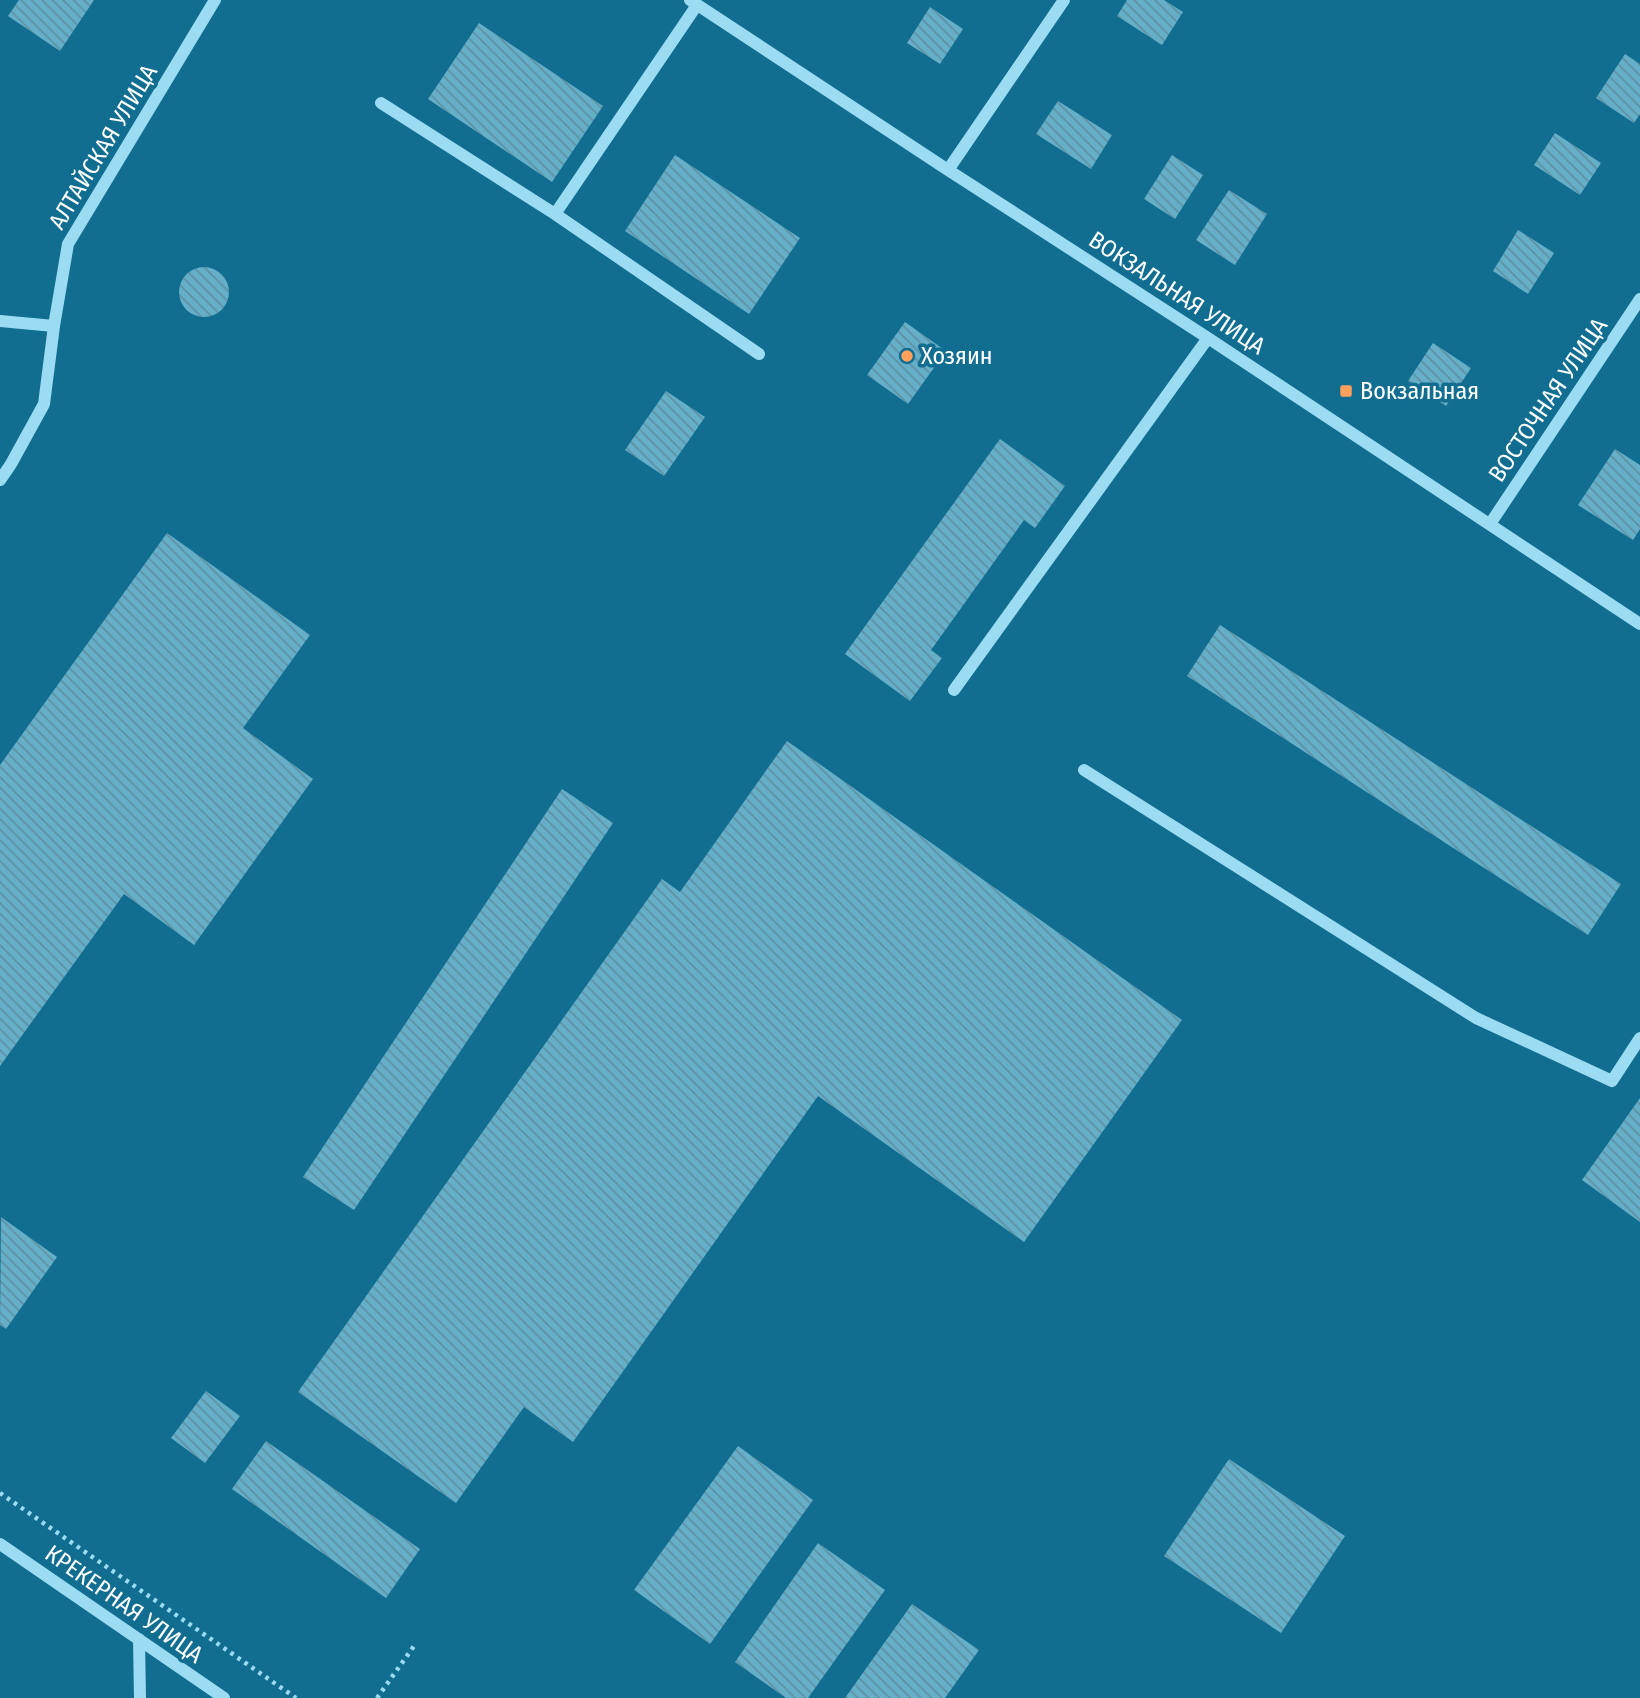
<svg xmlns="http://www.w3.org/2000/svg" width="1640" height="1698" font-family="'Fira Sans Condensed',sans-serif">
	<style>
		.building { fill: url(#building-back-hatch) }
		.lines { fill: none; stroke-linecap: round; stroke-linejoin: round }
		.path { stroke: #9cdcf3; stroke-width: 4.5; stroke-dasharray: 3.5 5; stroke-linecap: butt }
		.minor { stroke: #9cdcf3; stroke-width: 12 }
		.poi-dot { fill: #ffa15d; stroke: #116e91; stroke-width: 2.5 }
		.labels { text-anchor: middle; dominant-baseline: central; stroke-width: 7; stroke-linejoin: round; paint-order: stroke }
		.street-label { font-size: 24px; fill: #fff; stroke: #116e91 }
		.poi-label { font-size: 24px; fill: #fff; stroke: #116e91; text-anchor: start }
	</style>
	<defs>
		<pattern id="building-back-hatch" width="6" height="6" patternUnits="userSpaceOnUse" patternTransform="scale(1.75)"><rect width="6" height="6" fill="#66afc9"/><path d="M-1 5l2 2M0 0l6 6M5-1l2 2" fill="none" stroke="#5e91a4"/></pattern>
	</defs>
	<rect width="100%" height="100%" fill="#116e91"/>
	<path class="building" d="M 19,0 L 94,0 L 60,51 L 8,16 Z
		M 1127,0 L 1164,0 L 1183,12 L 1162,45 L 1117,16 Z
		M 930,7 L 963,29 L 940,64 L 907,43 Z
		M 479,23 L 603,106 L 552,182 L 428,99 Z
		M 1625,54 L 1640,64 L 1640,114 L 1634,123 L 1596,98 Z
		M 1058,101 L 1112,135 L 1091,169 L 1036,134 Z
		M 1555,133 L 1601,163 L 1580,195 L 1534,165 Z
		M 675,155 L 800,238 L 749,314 L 625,231 Z
		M 1172,155 L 1203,175 L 1175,219 L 1144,199 Z
		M 1229,190 L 1267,214 L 1235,265 L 1196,240 Z
		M 1518,230 L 1554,253 L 1528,294 L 1493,271 Z
		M179 292a25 25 0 1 1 50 0a25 25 0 1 1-50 0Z
		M 905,322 L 946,351 L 908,404 L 867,375 Z
		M 1433,343 L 1471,368 L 1446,406 L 1408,381 Z
		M 666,391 L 705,417 L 664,476 L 625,450 Z
		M 1000,439 L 1065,486 L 1035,528 L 1024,520 L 931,650 L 942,658 L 910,701 L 845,654 Z
		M 1615,449 L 1640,465 L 1640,529 L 1633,540 L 1578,505 Z
		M 167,533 L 310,635 L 243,728 L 313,779 L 194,945 L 124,894 L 0,1066 L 0,765 Z
		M 1220,625 L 1621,884 L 1588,935 L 1187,676 Z
		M 787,741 L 1182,1020 L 1024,1242 L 818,1096 L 573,1442 L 524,1407 L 456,1503 L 298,1392 L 662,879 L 680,892 Z
		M 562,789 L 613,823 L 354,1210 L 303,1177 Z
		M 1640,1098 L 1640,1222 L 1582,1180 Z
		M 1,1217 L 57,1257 L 6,1329 L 0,1325 Z
		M 206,1391 L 240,1416 L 205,1463 L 171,1438 Z
		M 266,1441 L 420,1549 L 386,1598 L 232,1489 Z
		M 738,1446 L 813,1500 L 710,1644 L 634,1590 Z
		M 1229,1459 L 1345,1536 L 1281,1633 L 1164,1556 Z
		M 818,1543 L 885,1590 L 808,1698 L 786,1698 L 735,1662 Z
		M 912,1604 L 979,1650 L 945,1698 L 845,1698 Z"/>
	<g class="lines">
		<path class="path" d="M 0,1493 L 296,1698
			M 377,1698 L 414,1646"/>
		<path class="minor" d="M 690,0 L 948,170 L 1208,338 L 1640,624
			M 381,103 L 555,214 L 759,354
			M 948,170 L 1064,0
			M 555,214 L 697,5
			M 0,321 L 54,326
			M 0,480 L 11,464 L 44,404 L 54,326 L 68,244 L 215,0
			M 1490,524 L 1640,299
			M 954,690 L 1208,338
			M 1084,770 L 1476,1018 L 1612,1081 L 1640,1038
			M 0,1544 L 224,1698
			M 139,1639 L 140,1698"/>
	</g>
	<g class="poi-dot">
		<circle cx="907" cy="356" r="7"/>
		<rect x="1339" y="384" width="14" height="14" rx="3.5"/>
	</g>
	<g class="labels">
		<g class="street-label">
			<text transform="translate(103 147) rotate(-59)">АЛТАЙСКАЯ УЛИЦА</text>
			<text transform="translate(1177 293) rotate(33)">ВОКЗАЛЬНАЯ УЛИЦА</text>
			<text transform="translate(1548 400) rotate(-56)">ВОСТОЧНАЯ УЛИЦА</text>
			<text transform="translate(124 1604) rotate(35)">КРЕКЕРНАЯ УЛИЦА</text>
		</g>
		<g class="poi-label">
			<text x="921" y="356">Хозяин</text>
			<text x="1360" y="391">Вокзальная</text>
		</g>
	</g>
</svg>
